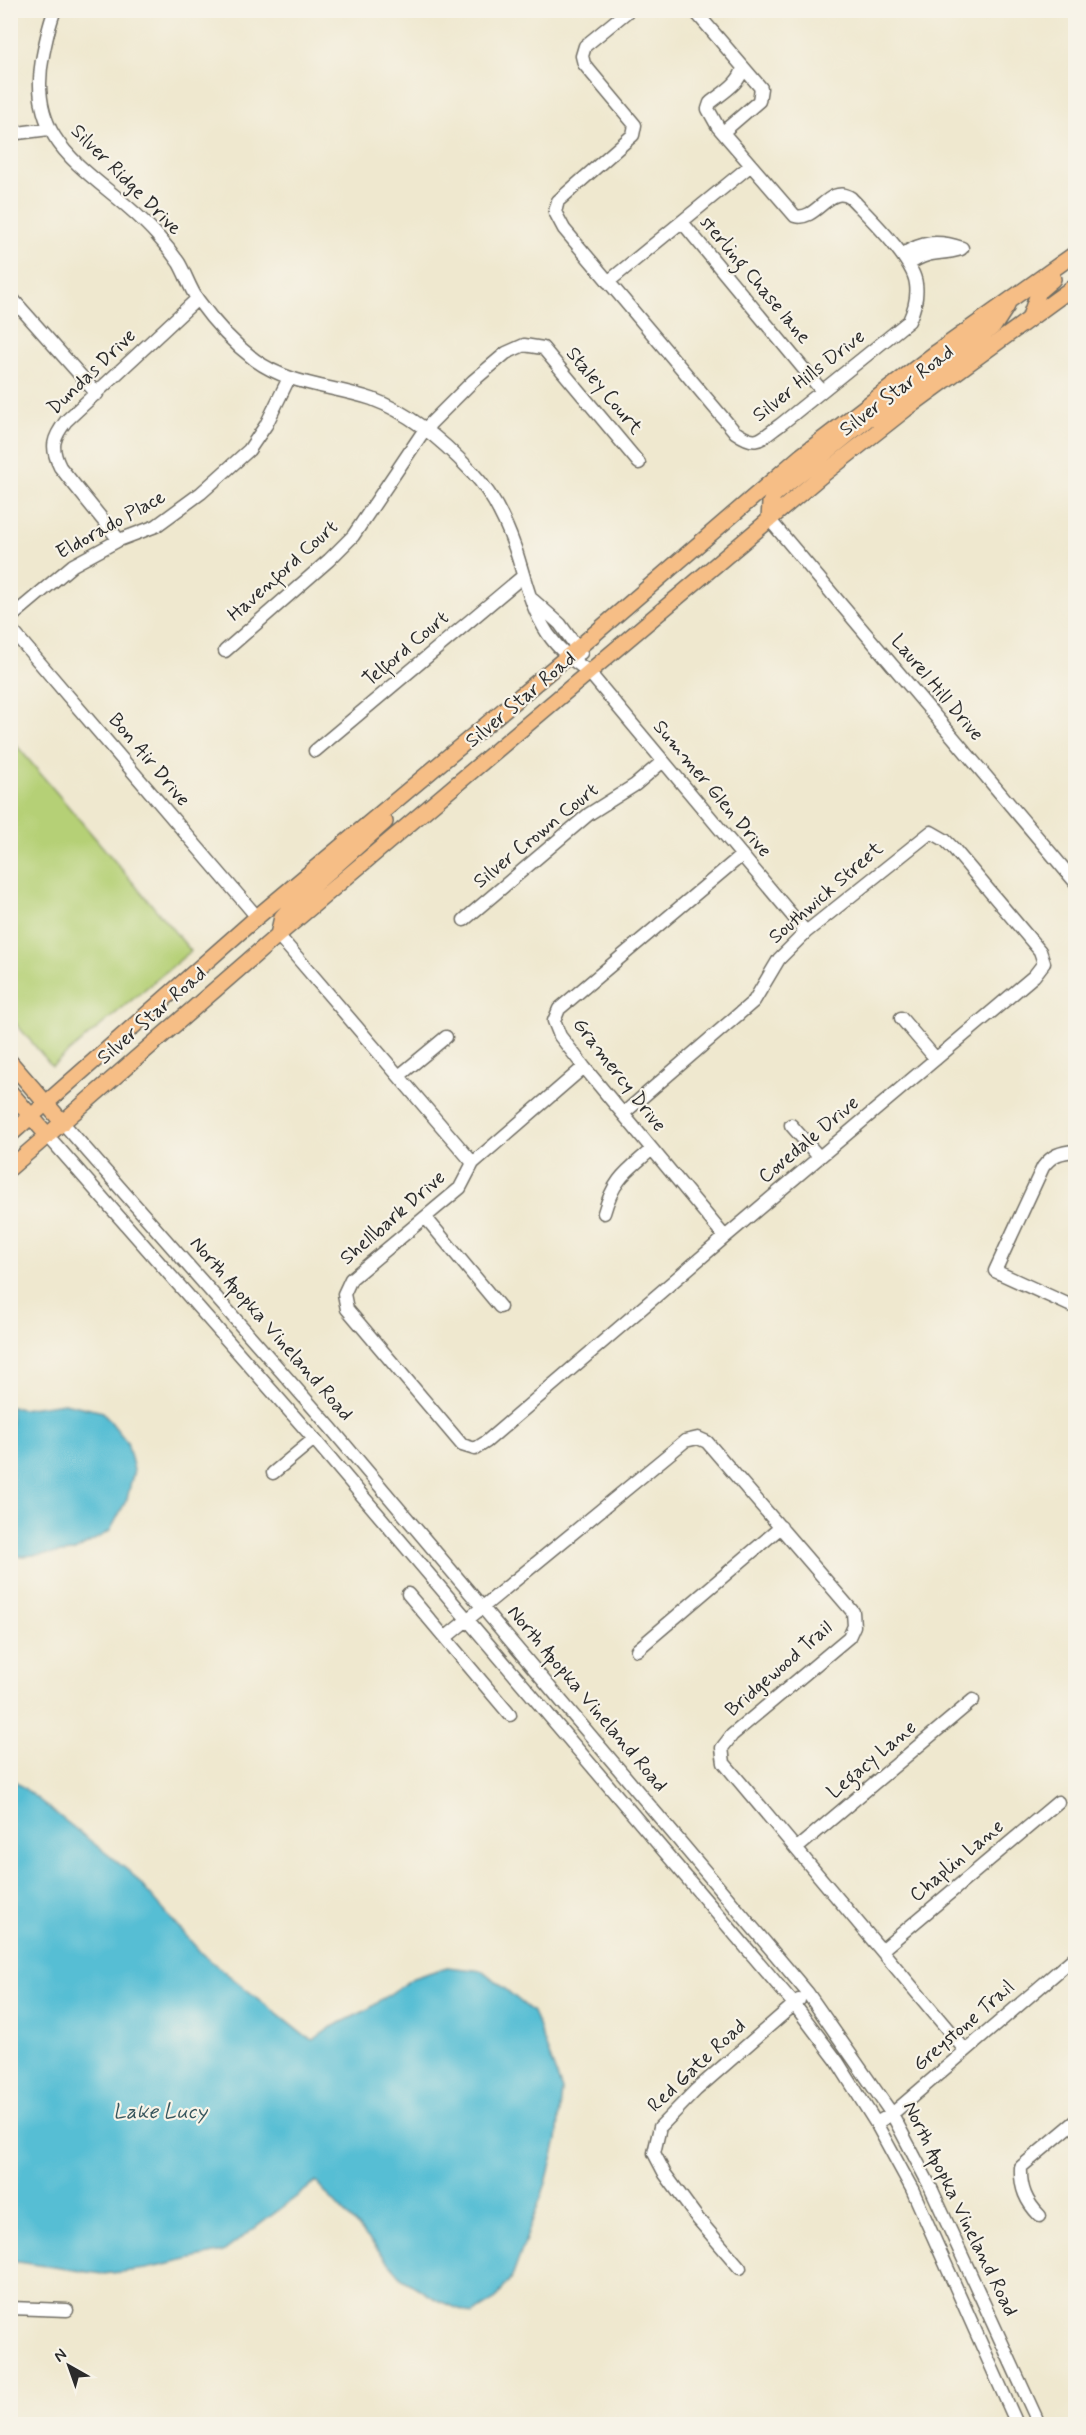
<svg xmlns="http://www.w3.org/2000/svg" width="1086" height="2435" font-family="Mynerve,sans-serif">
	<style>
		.green { fill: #b5d076; stroke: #707e50; stroke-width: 1.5 }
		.water { fill: #57bed4; stroke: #417480; stroke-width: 1.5 }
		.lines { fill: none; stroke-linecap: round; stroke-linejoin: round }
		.minor-casing { stroke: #706d64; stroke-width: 15 }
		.major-casing { stroke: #706d64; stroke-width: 18 }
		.minor { stroke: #fff; stroke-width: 12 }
		.major { stroke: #f6be86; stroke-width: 15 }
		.labels { text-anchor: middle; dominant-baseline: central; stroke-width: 4.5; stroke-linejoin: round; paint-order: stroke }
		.street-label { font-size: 20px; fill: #2b2b2b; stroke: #f7f3e8 }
		.water-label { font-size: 21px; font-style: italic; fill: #38575e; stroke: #f7f3e8 }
	</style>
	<rect width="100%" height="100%" fill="#f7f3e8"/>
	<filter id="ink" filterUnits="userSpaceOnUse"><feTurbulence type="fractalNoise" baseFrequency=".0167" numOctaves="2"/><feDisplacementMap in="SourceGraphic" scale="12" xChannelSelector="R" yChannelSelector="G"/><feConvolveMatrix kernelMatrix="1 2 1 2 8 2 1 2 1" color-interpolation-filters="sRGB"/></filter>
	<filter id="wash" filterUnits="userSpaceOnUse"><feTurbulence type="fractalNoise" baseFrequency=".008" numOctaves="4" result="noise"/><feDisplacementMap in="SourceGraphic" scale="24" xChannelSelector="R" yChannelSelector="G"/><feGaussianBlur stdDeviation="1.35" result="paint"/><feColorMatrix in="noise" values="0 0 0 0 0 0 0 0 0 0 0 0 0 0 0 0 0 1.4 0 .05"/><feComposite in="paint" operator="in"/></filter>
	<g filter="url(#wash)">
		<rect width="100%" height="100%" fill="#efe8cf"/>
		<path class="green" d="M 11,739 L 191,951 L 52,1066 L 11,1018 Z"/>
		<path class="water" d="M 64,1403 L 103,1412 L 127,1442 L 134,1470 L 127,1499 L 110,1531 L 73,1552 L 11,1557 L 11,1407 L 22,1409 Z
			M 10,1777 L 131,1873 L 202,1954 L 306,2037 L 313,2040 L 332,2027 L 367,2010 L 413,1978 L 447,1967 L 483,1971 L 533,2012 L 562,2090 L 557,2140 L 546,2183 L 513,2275 L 496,2299 L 472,2314 L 439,2301 L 404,2280 L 367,2237 L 316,2182 L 223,2252 L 146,2269 L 103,2274 L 11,2261 Z"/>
	</g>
	<g filter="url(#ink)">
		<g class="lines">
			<g class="minor-casing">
				<path id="minor" d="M 55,10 C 49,24 46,40 43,55 C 23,153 103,174 156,234 C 164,243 172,253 179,263 C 186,275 190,289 198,300 C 213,321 234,344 255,360 C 289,385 333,386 372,399 C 410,413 445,443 472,472 C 491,492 506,522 515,548 C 525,578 530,607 548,634 C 559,650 572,660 588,671 L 806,932
					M 629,10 L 585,46 L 582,56 L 584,64 L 635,125 L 633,135 L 558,201 L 555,212 L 564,229 L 735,432 C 758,448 760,439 780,425 L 909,321 C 914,310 918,298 916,284 C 914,260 868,216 851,198 C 829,183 817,222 795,216 L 718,127 L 708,109 L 710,103 C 722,93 741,83 743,67 L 694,10
					M 723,132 L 759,101 L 761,88 L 743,67
					M 10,134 L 49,129
					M 682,222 L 822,391
					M 902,255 C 922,241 939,240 962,248
					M 909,264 C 932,249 938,256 961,249
					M 608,282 L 751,165
					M 10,296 L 97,394
					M 769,519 L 1076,883
					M 119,540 L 60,467 C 50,447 53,438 66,421 L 197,299
					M 533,600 L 560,624 L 581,653
					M 10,618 L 73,565 L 119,540 L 156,526 L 201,493 L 249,450 L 266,425 L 289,378
					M 10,628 L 257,917
					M 225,651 L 329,560 L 353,536 L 425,429 L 473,381 L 506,353 L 524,345 L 543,348 L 639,463
					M 315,751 L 522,577
					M 464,920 L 589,814 L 635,785 L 662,762
					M 278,935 L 473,1163
					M 901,1018 L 936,1059
					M 584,1067 L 473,1163 L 460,1188 L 351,1279 L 344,1294 L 347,1309 L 462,1445 L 475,1449 L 486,1442 L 725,1237 L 1034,976 L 1044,963 L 1040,951 L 954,849 L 945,840 L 931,832 L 806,932 L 779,959 L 754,1001 L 624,1113
					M 399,1076 L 446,1037
					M 63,1123 L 330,1427 L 807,1992 L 892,2114 L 931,2188 L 1039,2424
					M 791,1125 L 819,1157
					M 48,1136 L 314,1439 L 794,2004 L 837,2061 L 876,2123 L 912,2189 L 1017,2424
					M 1076,1151 C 1060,1152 1052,1155 1043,1167 L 995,1271 L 1076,1308
					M 604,1213 C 614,1178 626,1172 652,1149
					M 426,1218 L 500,1307
					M 725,1237 L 584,1067 L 560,1036 L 554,1021 L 559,1009 L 742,855
					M 273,1473 L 314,1439
					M 408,1594 L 510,1715
					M 445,1638 L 685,1441 L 698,1438 L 707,1442 L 853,1612 L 854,1626 L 849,1637 L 732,1735 L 722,1748 L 724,1763 L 965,2050
					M 637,1650 L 781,1527
					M 796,1849 L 973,1700
					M 882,1950 L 1058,1802
					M 876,2123 L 892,2114 L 1076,1956
					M 1040,2216 C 1026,2202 1020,2188 1021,2167 L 1076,2121
					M 740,2268 L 698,2219 L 665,2174 L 654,2153 L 660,2127 L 696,2090 L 799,2000
					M 10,2308 L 67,2310"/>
			</g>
			<g class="major-casing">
				<path id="major" d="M 1029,319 L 1039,291 L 1053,279
					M 880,425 L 893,403 L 994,326 L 1007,306
					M 769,519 L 770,503 L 774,495 L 869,418 L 880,396
					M 278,935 L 282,917 L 297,900 L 385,822
					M 10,1062 L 63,1123
					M 10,1092 L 48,1136
					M 10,1135 L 257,917 L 592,636 L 801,456 L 937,352 L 1076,253
					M 10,1168 L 278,935 L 821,476 L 906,409 L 1076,285"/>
			</g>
			<use href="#minor" class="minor"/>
			<use href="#major" class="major"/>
		</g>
	</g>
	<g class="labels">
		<g class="street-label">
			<text transform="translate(126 180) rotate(45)">Silver Ridge Drive</text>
			<text transform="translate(755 280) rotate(50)">sterling Chase lane</text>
			<text transform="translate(92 372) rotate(-44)">Dundas Drive</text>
			<text transform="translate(809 376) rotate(-38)">Silver Hills Drive</text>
			<text transform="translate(604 391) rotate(50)">Staley Court</text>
			<text transform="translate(897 391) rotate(-37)">Silver Star Road</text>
			<text transform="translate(111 525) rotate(-29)">Eldorado Place</text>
			<text transform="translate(283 571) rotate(-42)">Havenford Court</text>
			<text transform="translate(406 649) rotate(-40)">Telford Court</text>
			<text transform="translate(937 688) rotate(50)">Laurel Hill Drive</text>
			<text transform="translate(521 700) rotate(-40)">Silver Star Road</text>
			<text transform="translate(149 760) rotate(50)">Bon Air Drive</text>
			<text transform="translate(712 789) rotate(50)">Summer Glen Drive</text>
			<text transform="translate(536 836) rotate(-39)">Silver Crown Court</text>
			<text transform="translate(826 893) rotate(-41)">Southwick Street</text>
			<text transform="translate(152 1016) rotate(-41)">Silver Star Road</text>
			<text transform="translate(619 1075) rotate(52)">Gramercy Drive</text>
			<text transform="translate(809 1140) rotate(-40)">Covedale Drive</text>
			<text transform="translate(393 1218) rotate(-41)">Shellbark Drive</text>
			<text transform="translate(271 1329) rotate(49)">North Apopka Vineland Road</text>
			<text transform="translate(779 1669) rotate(-41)">Bridgewood Trail</text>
			<text transform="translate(587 1699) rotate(50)">North Apopka Vineland Road</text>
			<text transform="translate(872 1760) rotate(-40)">Legacy Lane</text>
			<text transform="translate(957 1861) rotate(-40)">Chaplin Lane</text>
			<text transform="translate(964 2026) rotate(-41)">Greystone Trail</text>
			<text transform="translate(697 2066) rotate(-43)">Red Gate Road</text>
			<text transform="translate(960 2209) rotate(64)">North Apopka Vineland Road</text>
		</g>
		<g class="water-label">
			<text x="160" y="2112">Lake Lucy</text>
		</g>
	</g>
	<rect width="1086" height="2435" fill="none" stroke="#f7f3e8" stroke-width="36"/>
	<g transform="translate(69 2366) rotate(320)" stroke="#f7f3e8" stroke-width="4.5" paint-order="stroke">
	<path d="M0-4.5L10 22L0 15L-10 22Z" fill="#2b2b2b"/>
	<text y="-9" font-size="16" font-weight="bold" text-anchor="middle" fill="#2b2b2b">N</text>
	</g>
</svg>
